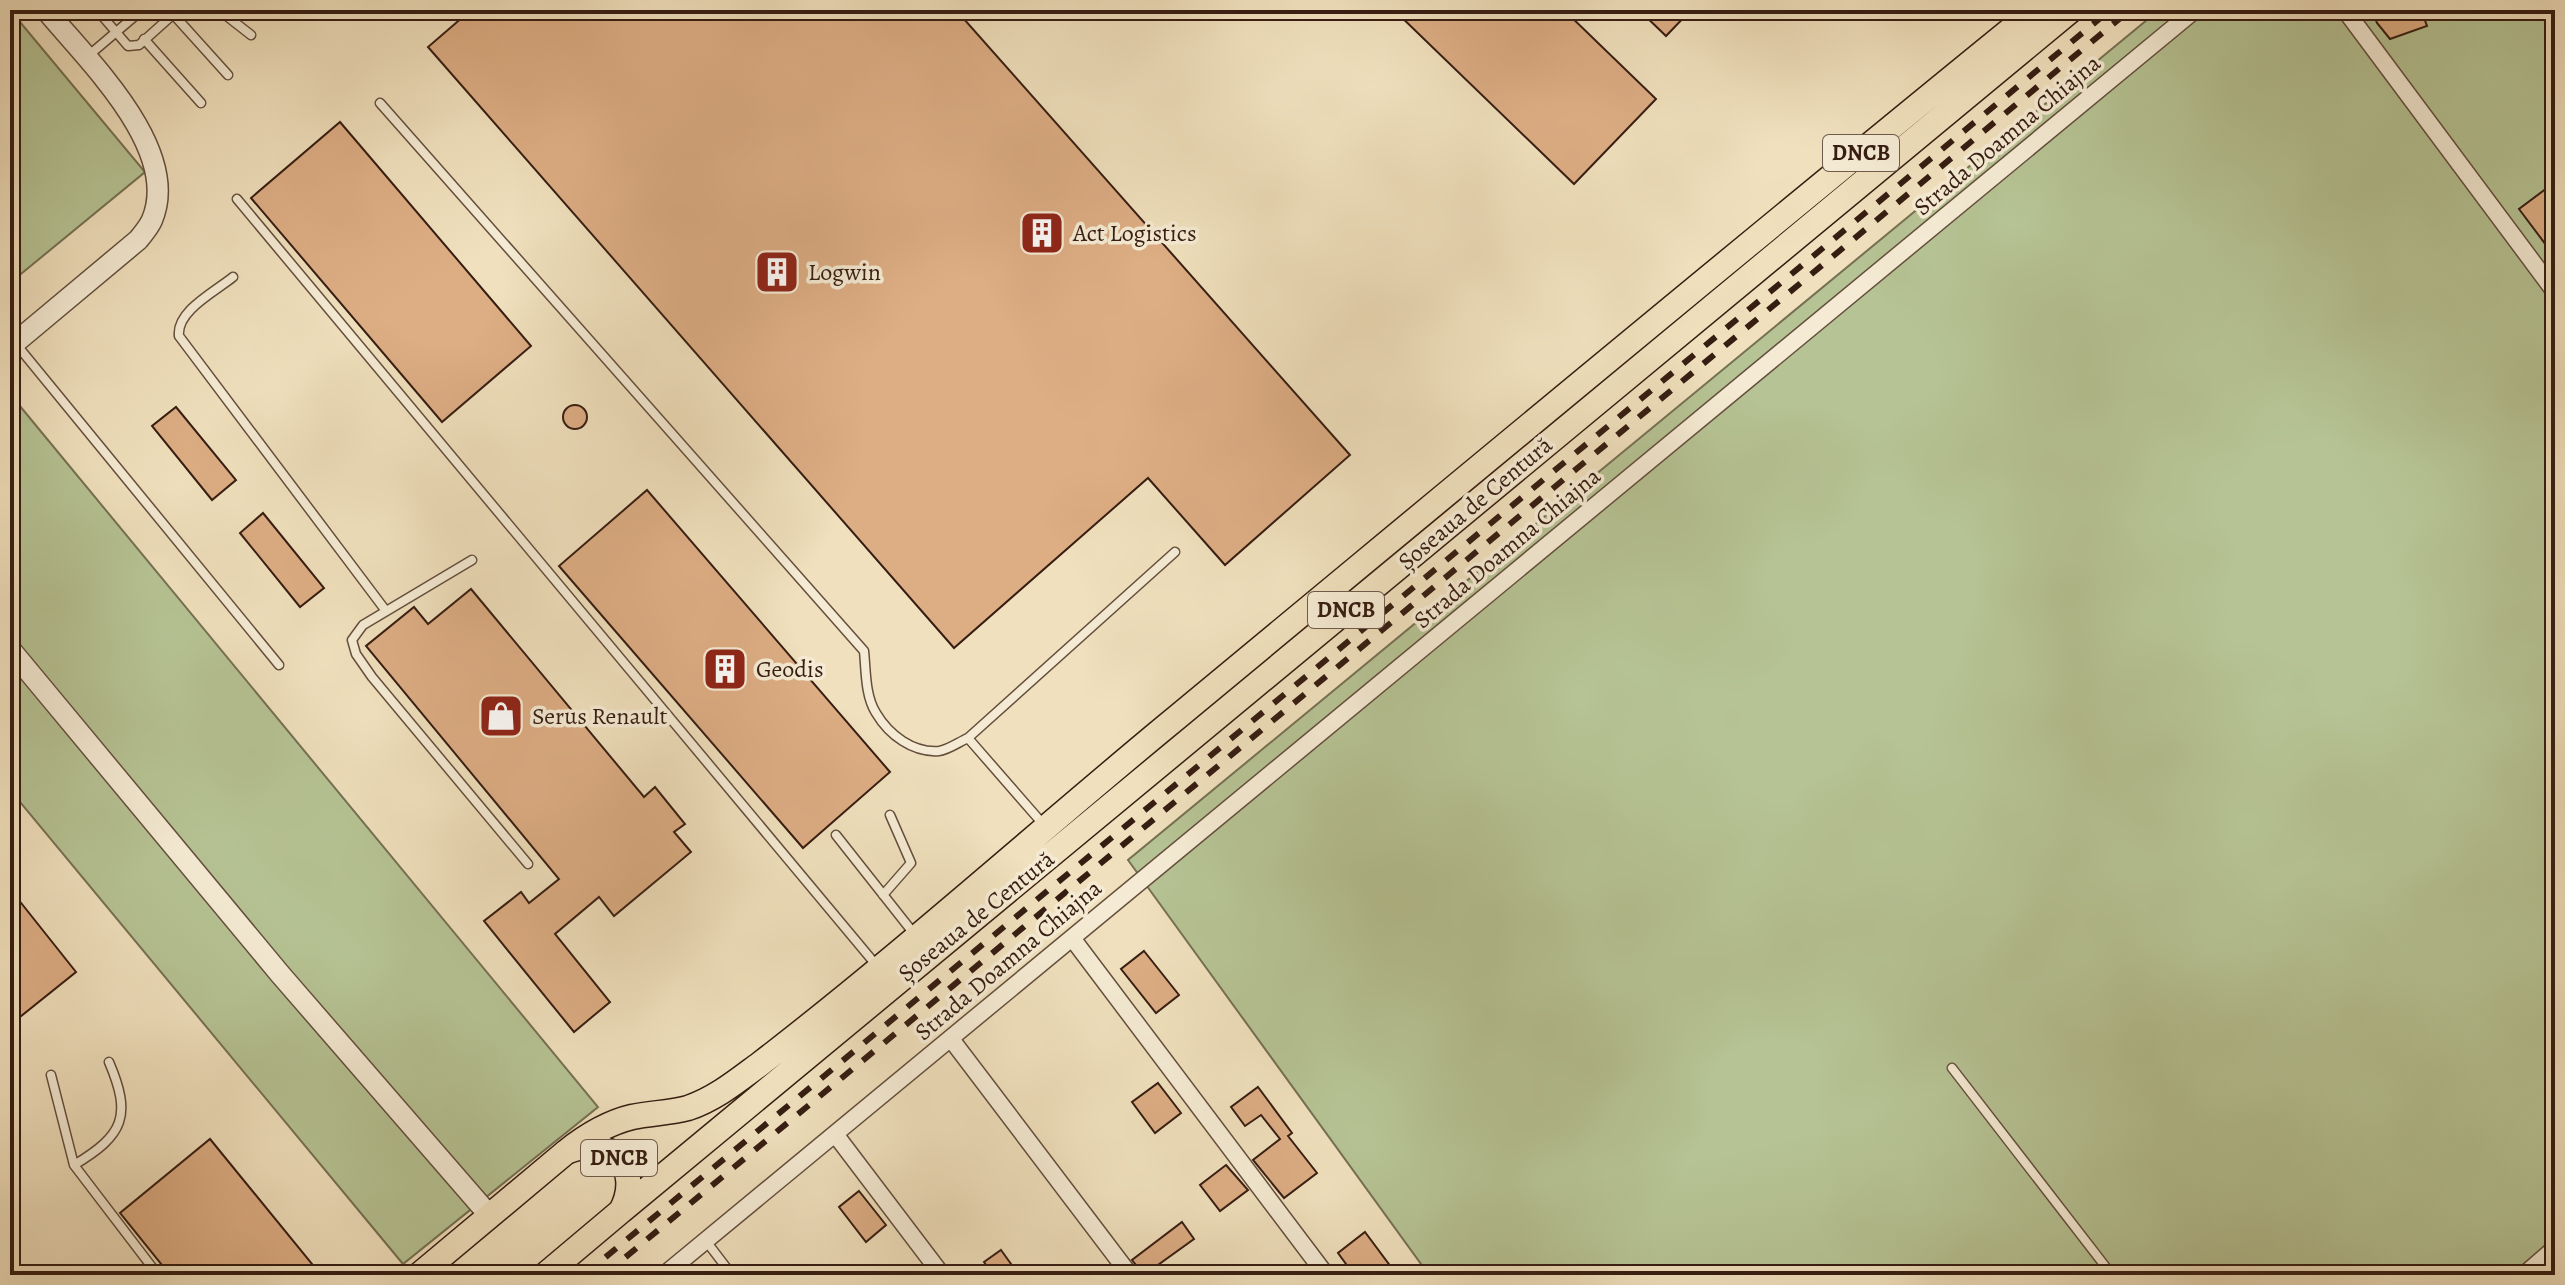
<svg xmlns="http://www.w3.org/2000/svg" width="2565" height="1285" font-family="Alegreya,serif">
	<style>
		.green { fill: #b6c394; stroke: #767053; stroke-width: 2 }
		.building { fill: #ddad84; stroke: #361d12; stroke-width: 2 }
		.lines { fill: none; stroke-linecap: round; stroke-linejoin: round }
		.service-casing { stroke: #644e3d; stroke-width: 11 }
		.minor-casing { stroke: #644e3d; stroke-width: 19 }
		.tertiary-casing { stroke: #644e3d; stroke-width: 23 }
		.primary-casing { stroke: #361d12; stroke-width: 27 }
		.service { stroke: #f5ebd4; stroke-width: 8 }
		.minor { stroke: #f5ebd4; stroke-width: 16 }
		.tertiary { stroke: #f5ebd4; stroke-width: 20 }
		.primary { stroke: #f0e0bd; stroke-width: 24 }
		.rail { stroke: #361d12; stroke-width: 6; stroke-dasharray: 14 14; stroke-linecap: butt }
		.labels { text-anchor: middle; dominant-baseline: central; stroke-width: 7; stroke-linejoin: round; paint-order: stroke }
		.shield { fill: #f5ebd4; stroke: #6f5b4c; stroke-width: 2 }
		.shield-label { font-size: 22px; font-weight: bold; fill: #361d12 }
		.street-label { font-size: 24px; fill: #361d12; stroke: #f5ebd4 }
		.poi-label { font-size: 24px; fill: #361d12; stroke: #f5ebd4; text-anchor: start }
	</style>
	<rect width="100%" height="100%" fill="#f0e0bd"/>
	<filter id="stains"><feTurbulence type="fractalNoise" baseFrequency=".0025" numOctaves="4"/><feColorMatrix values="0 0 0 0 .2 0 0 0 0 .09 0 0 0 0 .02 0 0 0 .5 -.17"/></filter>
	<radialGradient id="worn" r=".72"><stop offset=".6" stop-color="#630" stop-opacity="0"/><stop offset="1" stop-color="#630" stop-opacity=".3"/></radialGradient>
	<path class="green" d="M 10,10 L 145,172 L 10,283 Z
		M 2159,10 L 2555,10 L 2555,1275 L 1429,1275 L 1128,860 Z
		M 10,394 L 598,1107 L 403,1264 L 10,790 Z"/>
	<path class="building" d="M 471,10 L 956,10 L 1350,455 L 1225,565 L 1148,478 L 954,648 L 428,47 Z
		M 1394,10 L 1564,10 L 1656,99 L 1574,184 Z
		M 1639,10 L 1691,10 L 1666,36 Z
		M 2372,10 L 2421,10 L 2427,26 L 2390,39 L 2377,23 Z
		M 340,122 L 531,346 L 442,422 L 251,198 Z
		M 2555,182 L 2555,257 L 2519,209 Z
		M563 417a12 12 0 1 1 24 0a12 12 0 1 1-24 0Z
		M 176,407 L 236,480 L 212,500 L 152,426 Z
		M 647,490 L 890,772 L 803,848 L 559,566 Z
		M 263,513 L 324,588 L 300,607 L 240,533 Z
		M 471,589 L 644,797 L 655,787 L 685,824 L 674,832 L 691,852 L 614,916 L 599,897 L 555,934 L 610,1002 L 574,1032 L 484,921 L 521,892 L 529,903 L 559,879 L 366,646 L 414,607 L 428,624 Z
		M 10,889 L 76,972 L 10,1025 Z
		M 1144,951 L 1179,995 L 1156,1013 L 1121,969 Z
		M 1158,1083 L 1181,1113 L 1155,1133 L 1132,1102 Z
		M 1258,1087 L 1292,1133 L 1288,1136 L 1317,1173 L 1284,1198 L 1253,1160 L 1280,1139 L 1261,1115 L 1245,1126 L 1231,1107 Z
		M 210,1139 L 321,1275 L 170,1275 L 120,1213 Z
		M 1226,1165 L 1248,1190 L 1220,1211 L 1200,1185 Z
		M 859,1191 L 886,1225 L 866,1242 L 839,1207 Z
		M 1182,1222 L 1194,1239 L 1144,1275 L 1132,1260 Z
		M 1365,1232 L 1397,1275 L 1354,1275 L 1338,1253 Z
		M 1001,1250 L 1019,1275 L 993,1275 L 984,1262 Z"/>
	<g class="lines">
		<g class="service-casing">
			<path id="service" d="M 97,10 L 128,46 L 139,45 L 178,10
				M 219,10 L 251,35
				M 173,14 L 228,75
				M 144,39 L 201,103
				M 88,56 L 142,10
				M 380,103 L 864,651 C 866,670 865,696 876,713 C 889,735 913,753 939,751 C 948,750 959,742 968,738 L 1175,552
				M 237,199 L 877,966
				M 233,277 C 216,291 176,311 179,336 L 386,611
				M 16,344 L 279,665
				M 472,560 L 363,625 L 352,640 L 356,654 L 372,677 L 528,864
				M 968,738 L 1043,824
				M 836,835 L 915,935
				M 883,895 L 911,863 L 890,815
				M 1952,1068 L 2112,1275
				M 51,1075 L 74,1165 L 158,1275
				M 74,1165 C 124,1135 132,1116 109,1062
				M 706,1241 L 732,1275"/>
		</g>
		<g class="minor-casing">
			<path id="minor" d="M 2345,10 L 2555,292
				M 1072,938 L 1326,1275
				M 951,1039 L 1130,1275
				M 835,1134 L 942,1275
				M 664,1275 L 2195,10
				M 2524,1275 L 2555,1248"/>
		</g>
		<g class="tertiary-casing">
			<path id="tertiary" d="M 10,347 L 138,240 C 143,234 149,227 152,220 C 182,149 87,60 46,10
				M 10,649 L 280,974 L 489,1215"/>
		</g>
		<g class="primary-casing">
			<path id="primary" d="M 566,1152 C 586,1136 607,1123 632,1117 C 651,1113 670,1113 688,1108 C 715,1099 737,1081 760,1064 C 899,957 1030,839 1164,728 C 1454,488 1743,247 2035,10
				M 621,1211 L 2071,10
				M 419,1275 L 566,1152 C 610,1133 644,1168 621,1211 L 545,1275"/>
		</g>
		<use href="#service" class="service"/>
		<use href="#minor" class="minor"/>
		<use href="#tertiary" class="tertiary"/>
		<use href="#primary" class="primary"/>
		<path class="rail" d="M 584,1275 L 2110,10
			M 604,1275 L 2130,10"/>
	</g>
	<defs>
		<g id="building-square" transform="scale(2.3)"><rect x="-9" y="-9" width="18" height="18" rx="4" fill="#8f2418" stroke="#f5ebd4"/><path d="M-4-6H4V6H1V3H-1V6H-4ZM-2.5-4.3h1.7v1.8h-1.7ZM.8-4.3h1.7v1.8H.8ZM-2.5-1h1.7V.8h-1.7ZM.8-1h1.7V.8H.8Z" fill="#fff"/></g>
		<g id="shop-square" transform="scale(2.3)"><rect x="-9" y="-9" width="18" height="18" rx="4" fill="#8f2418" stroke="#f5ebd4"/><path d="M-5-2.5h2.3a2.7 3.5 0 0 1 5.4 0H5L5.5 6h-11ZM-1.5-2.5h3a1.5 2.3 0 0 0-3 0Z" fill="#fff"/></g>
	</defs>
	<g fill-rule="evenodd">
		<use href="#building-square" x="1042" y="233"/>
		<use href="#building-square" x="777" y="272"/>
		<use href="#building-square" x="725" y="669"/>
		<use href="#shop-square" x="501" y="716"/>
	</g>
	<g class="labels">
		<g class="shield">
			<rect x="1823" y="135" width="76" height="36" rx="6"/>
			<rect x="1308" y="592" width="76" height="36" rx="6"/>
			<rect x="581" y="1140" width="76" height="36" rx="6"/>
		</g>
		<g class="shield-label">
			<text x="1861" y="153">DNCB</text>
			<text x="1346" y="610">DNCB</text>
			<text x="619" y="1158">DNCB</text>
		</g>
		<g class="street-label">
			<text transform="translate(2007 135) rotate(-40)">Strada Doamna Chiajna</text>
			<text transform="translate(1475 503) rotate(-40)">Șoseaua de Centură</text>
			<text transform="translate(1507 548) rotate(-40)">Strada Doamna Chiajna</text>
			<text transform="translate(976 916) rotate(-39)">Șoseaua de Centură</text>
			<text transform="translate(1008 960) rotate(-40)">Strada Doamna Chiajna</text>
		</g>
		<g class="poi-label">
			<text x="1073" y="233">Act Logistics</text>
			<text x="808" y="272">Logwin</text>
			<text x="756" y="669">Geodis</text>
			<text x="532" y="716">Serus Renault</text>
		</g>
	</g>
	<rect width="2565" height="1285" fill="none" stroke="#f0e0bd" stroke-width="40"/>
	<rect x="12" y="12" width="2541" height="1261" fill="none" stroke="#361d12" stroke-width="4"/>
	<rect x="20" y="20" width="2525" height="1245" fill="none" stroke="#361d12" stroke-width="2"/>
	<rect width="100%" height="100%" filter="url(#stains)"/>
	<rect width="100%" height="100%" fill="url(#worn)"/>
</svg>
